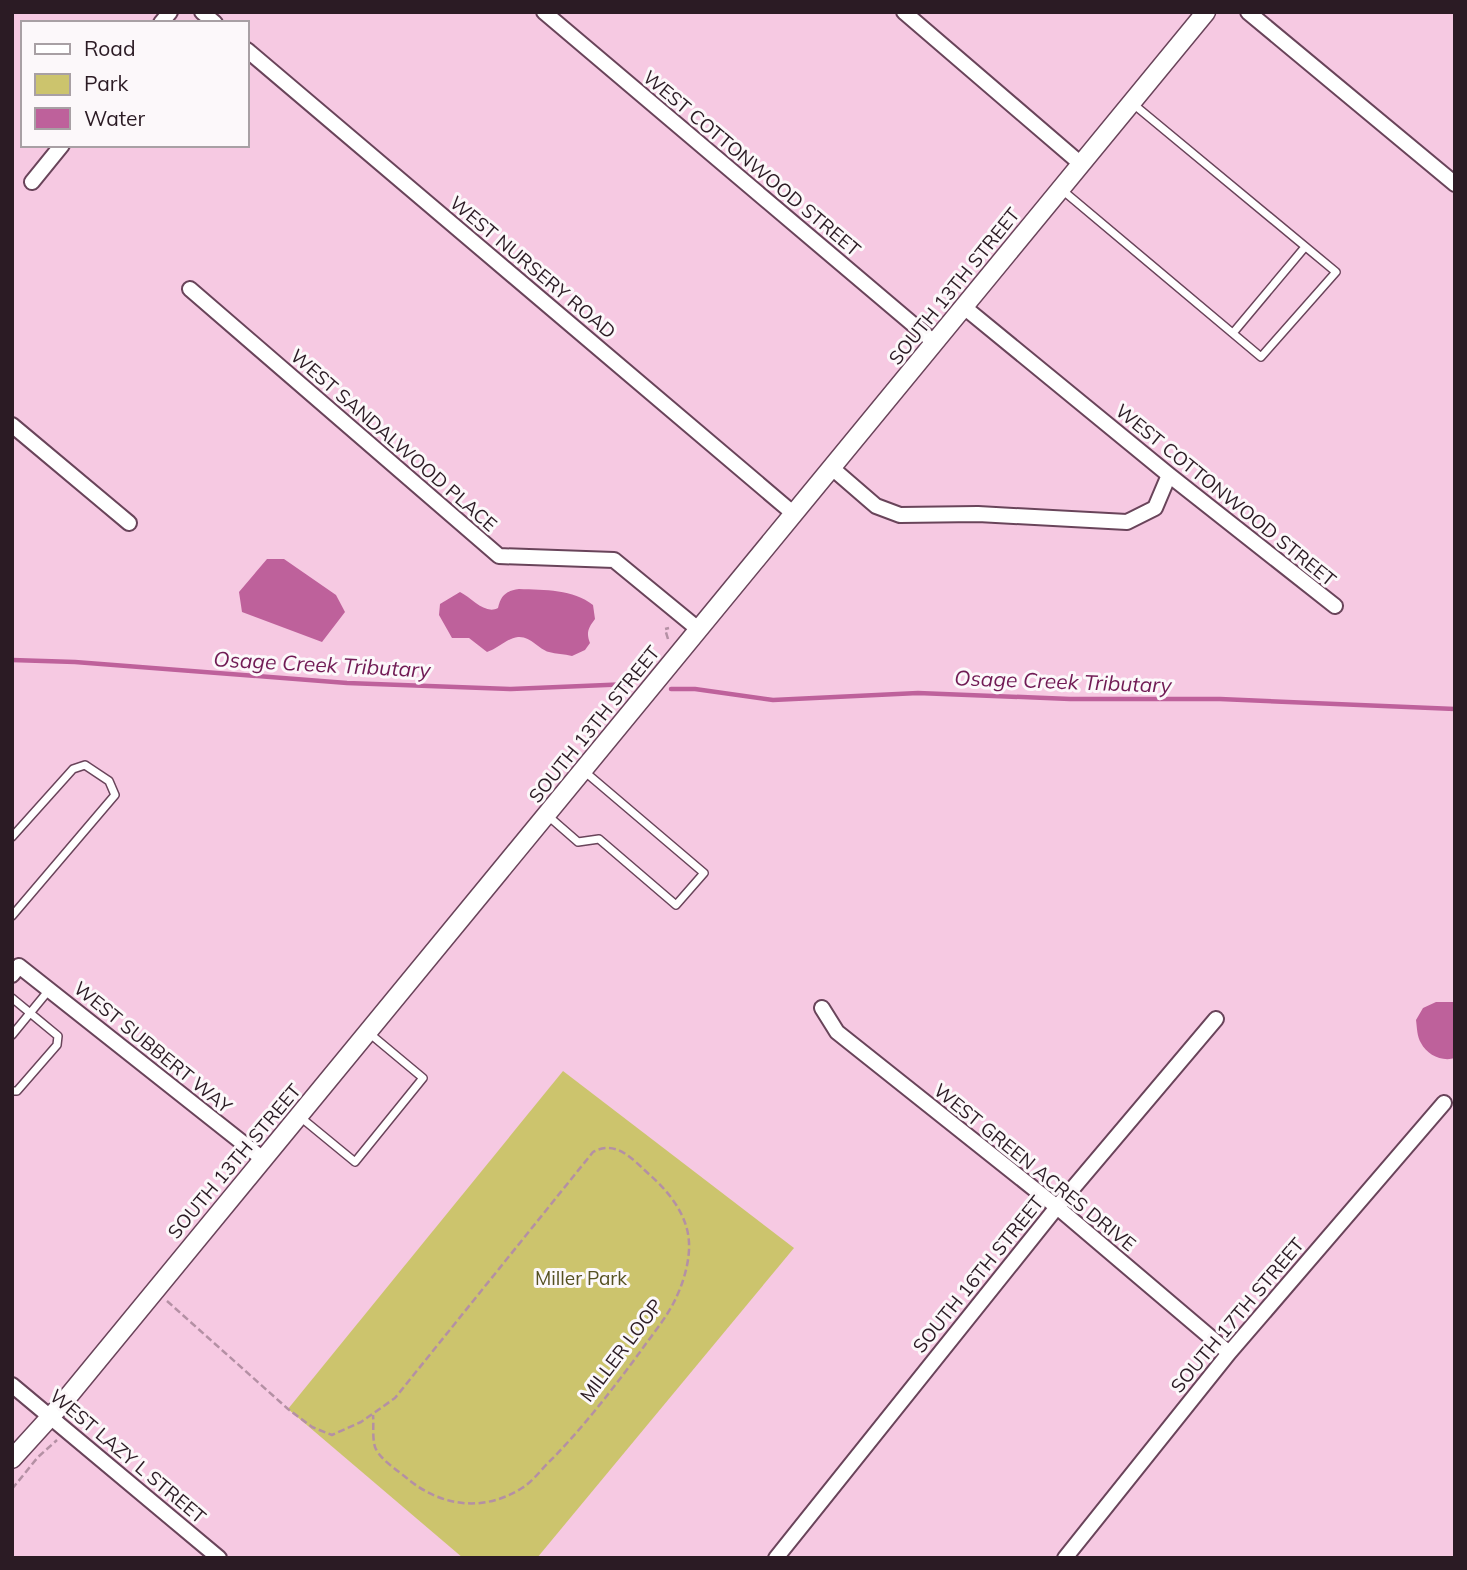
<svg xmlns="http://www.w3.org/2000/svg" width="1467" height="1570" font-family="Mulish,sans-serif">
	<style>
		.green { fill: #ccc46d }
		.water { fill: #be619b }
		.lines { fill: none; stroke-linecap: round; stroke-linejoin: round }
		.stream { stroke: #be619b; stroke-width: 4.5 }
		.service-casing { stroke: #69445a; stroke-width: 10 }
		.minor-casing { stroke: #69445a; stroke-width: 18 }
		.tertiary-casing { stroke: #69445a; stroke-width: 21 }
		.path { stroke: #b490a4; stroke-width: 2.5; stroke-dasharray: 7 3.5; stroke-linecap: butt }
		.service { stroke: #fff; stroke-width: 7 }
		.minor { stroke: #fff; stroke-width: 14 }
		.tertiary { stroke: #fff; stroke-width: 18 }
		.labels { text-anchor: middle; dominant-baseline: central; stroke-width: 6; stroke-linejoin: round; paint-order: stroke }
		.street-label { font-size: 19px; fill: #2b1b24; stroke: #fcf8fa }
		.park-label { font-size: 19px; fill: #565122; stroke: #fcf8fa }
		.water-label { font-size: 21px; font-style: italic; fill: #711b55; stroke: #fcf8fa }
	</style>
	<rect width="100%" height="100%" fill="#f6c9e2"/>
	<path class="green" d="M 563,1071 L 794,1248 L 537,1558 L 463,1558 L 288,1409 Z"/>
	<path class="water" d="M 267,559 L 284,559 L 336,595 L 345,612 L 322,642 L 242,612 L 239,592 Z
		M 519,589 C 545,590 573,589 593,605 L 595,619 C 588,628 586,633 590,643 L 585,650 L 572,656 C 564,654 556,654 549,652 C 538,649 531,636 518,637 C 507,638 498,649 487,652 L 469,638 L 452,638 L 439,615 L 440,604 L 460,592 C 472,598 485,615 498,608 C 501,595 506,591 519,589 Z
		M 1436,1002 L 1455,1002 L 1455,1058 C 1442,1062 1427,1055 1421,1043 C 1417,1037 1417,1027 1416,1020 L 1423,1008 Z"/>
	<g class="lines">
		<path class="stream" d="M 12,660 L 75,662 L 347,683 L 511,689 L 630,684
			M 671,689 L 695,689 L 773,700 L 918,693 L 1070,699 L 1220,699 L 1455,709"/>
		<g class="service-casing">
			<path id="service" d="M 1061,189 L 1261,357 L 1336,272 L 1132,103
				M 1233,333 L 1305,247
				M 547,815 L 578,842 L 599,839 L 676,905 L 704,873 L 584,771
				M 12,837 L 73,769 L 85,765 L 109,781 L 115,795 L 12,916
				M 12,998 L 58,1036 L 57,1045 L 17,1091 L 12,1091
				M 12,1035 L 49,990
				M 299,1116 L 355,1162 L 423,1078 L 369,1033"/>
		</g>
		<g class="minor-casing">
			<path id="minor" d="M 202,12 L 215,23
				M 544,12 L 935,343
				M 904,12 L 1081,164
				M 1248,12 L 1455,184
				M 161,23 L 170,12
				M 247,50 L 794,514
				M 32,182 L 62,145
				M 190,289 L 499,556 L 614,560 L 698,629
				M 964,307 L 1169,475 L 1335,606
				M 12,425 L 129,523
				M 832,468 L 876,506 L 900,515 L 978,514 L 1127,522 L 1155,508 L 1169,475
				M 12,975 L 19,966 L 263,1159
				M 822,1008 L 837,1032 L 1057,1207 L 1229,1353
				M 12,1385 L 219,1558
				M 776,1558 L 1057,1207 L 1216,1019
				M 1065,1558 L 1229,1353 L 1444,1103"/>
		</g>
		<g class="tertiary-casing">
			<path id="tertiary" d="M 12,1459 L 62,1404 L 1206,12"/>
		</g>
		<path class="path" d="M 668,639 L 665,629 L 669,628
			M 167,1301 L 288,1409 L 312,1427 L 332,1435 L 361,1422 L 395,1398 L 593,1152 C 617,1139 633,1160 651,1176 C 670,1193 688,1216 689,1243 C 690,1263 682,1287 673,1304 C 664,1321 651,1336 640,1352 C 612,1390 582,1429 549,1462 C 540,1471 532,1482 522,1488 C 484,1512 443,1507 409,1480 C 399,1471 380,1460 375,1447 C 372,1437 374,1425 373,1415
			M 12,1489 L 38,1457 L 57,1440"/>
		<use href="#service" class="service"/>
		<use href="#minor" class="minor"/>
		<use href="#tertiary" class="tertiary"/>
	</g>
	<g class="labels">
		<g class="street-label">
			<text transform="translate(752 163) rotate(40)">WEST COTTONWOOD STREET</text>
			<text transform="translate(533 267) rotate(40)">WEST NURSERY ROAD</text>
			<text transform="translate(954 286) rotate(-51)">SOUTH 13TH STREET</text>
			<text transform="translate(394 440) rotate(41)">WEST SANDALWOOD PLACE</text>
			<text transform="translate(1226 495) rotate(39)">WEST COTTONWOOD STREET</text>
			<text transform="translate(594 724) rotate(-51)">SOUTH 13TH STREET</text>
			<text transform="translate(153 1047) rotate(39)">WEST SUBBERT WAY</text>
			<text transform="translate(234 1161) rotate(-50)">SOUTH 13TH STREET</text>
			<text transform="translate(1035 1167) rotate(39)">WEST GREEN ACRES DRIVE</text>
			<text transform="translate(978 1274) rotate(-51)">SOUTH 16TH STREET</text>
			<text transform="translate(1237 1315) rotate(-50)">SOUTH 17TH STREET</text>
			<text transform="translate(621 1350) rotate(-53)">MILLER LOOP</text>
			<text transform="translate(128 1456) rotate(40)">WEST LAZY L STREET</text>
		</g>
		<g class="park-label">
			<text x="581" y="1278">Miller Park</text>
		</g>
		<g class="water-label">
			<text transform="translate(322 664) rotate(3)">Osage Creek Tributary</text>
			<text transform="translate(1063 681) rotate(2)">Osage Creek Tributary</text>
		</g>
	</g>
	<rect width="1467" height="1570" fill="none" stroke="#2b1b24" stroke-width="28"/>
	<rect x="21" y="21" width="228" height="126" fill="#fcf8fa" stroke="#a8a0a4" stroke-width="2"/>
	<rect x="35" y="44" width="35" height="10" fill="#ffffff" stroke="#a8a0a4" stroke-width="2"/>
	<text x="84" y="56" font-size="21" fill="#2b1b24">Road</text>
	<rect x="35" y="74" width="35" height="21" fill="#ccc46d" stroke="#a8a0a4" stroke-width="2"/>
	<text x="84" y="91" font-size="21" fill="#2b1b24">Park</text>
	<rect x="35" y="108" width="35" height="21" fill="#be619b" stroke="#a8a0a4" stroke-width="2"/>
	<text x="84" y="126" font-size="21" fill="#2b1b24">Water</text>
</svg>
